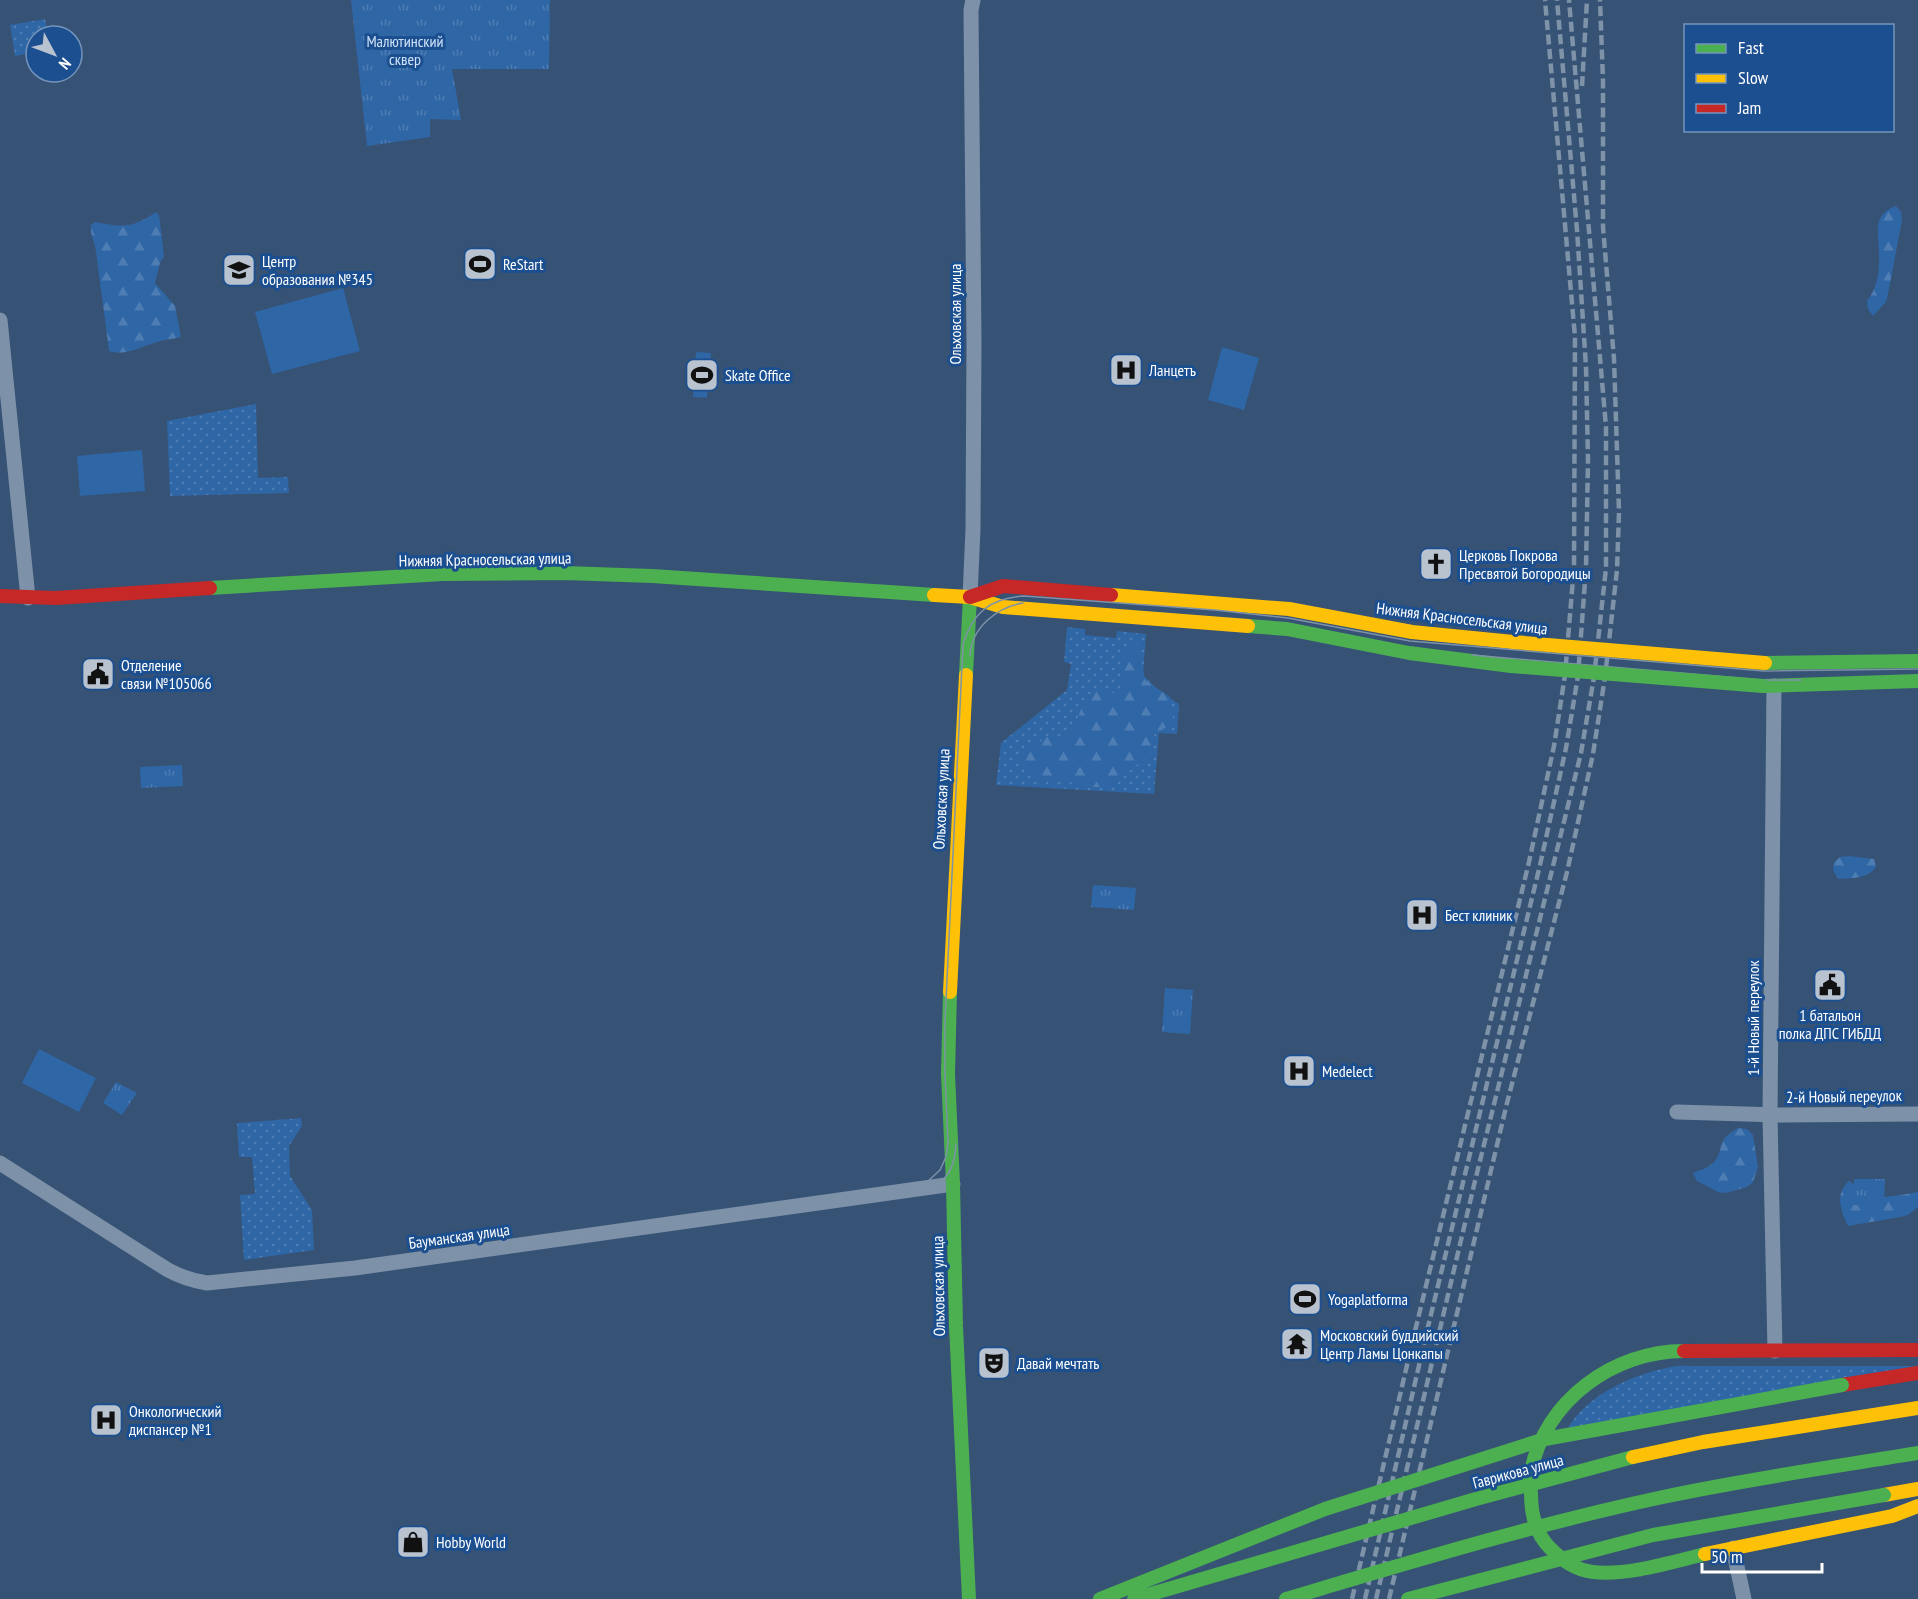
<svg xmlns="http://www.w3.org/2000/svg" width="1918" height="1599" font-family="'PT Sans Narrow',sans-serif">
	<style>
		.grass { fill: url(#grass-dots) }
		.forest { fill: url(#forest-firs) }
		.park { fill: url(#park-tufts) }
		.garden { fill: #2f66a6 }
		.lines { fill: none; stroke-linecap: round; stroke-linejoin: round }
		.street { stroke: #7d92a8; stroke-width: 15 }
		.fast { stroke: #4caf50; stroke-width: 14 }
		.slow { stroke: #ffc107; stroke-width: 14 }
		.jam { stroke: #c62828; stroke-width: 14 }
		.tram { stroke: #7e92a8; stroke-width: 1.5 }
		.rail { stroke: #7e92a8; stroke-width: 4.5; stroke-dasharray: 10 4.5; stroke-linecap: butt }
		.fast-bridge { stroke: #4caf50; stroke-width: 14 }
		.slow-bridge { stroke: #ffc107; stroke-width: 14 }
		.labels { text-anchor: middle; dominant-baseline: central; stroke-width: 6; stroke-linejoin: round; paint-order: stroke }
		.park-label { font-size: 16px; fill: #d0e3fa; stroke: #1b4f90 }
		.poi-label { font-size: 16px; fill: #fff; stroke: #1b4f90; text-anchor: start }
		.street-label { font-size: 16px; fill: #fff; stroke: #1b4f90 }
	</style>
	<defs>
		<pattern id="grass-dots" width="8" height="8" patternUnits="userSpaceOnUse" patternTransform="scale(1.5)"><rect width="8" height="8" fill="#2f66a6"/><path d="M2 2h.1M6 6h.1" fill="none" stroke="#4e7db3" stroke-width="1.8" stroke-linecap="round"/></pattern>
		<pattern id="forest-firs" width="22" height="20" patternUnits="userSpaceOnUse" patternTransform="scale(1.5)"><rect width="22" height="20" fill="#2f66a6"/><path d="M5 1l3.5 6h-7zM16 11l3.5 6h-7z" fill="#4e7db3"/></pattern>
		<pattern id="park-tufts" width="24" height="20" patternUnits="userSpaceOnUse" patternTransform="scale(1.5)"><rect width="24" height="20" fill="#2f66a6"/><path d="M3 7l-1-3M5 7V3M7 7l1-3M15 17l-1-3M17 17v-4M19 17l1-3" fill="none" stroke="#4e7db3"/></pattern>
	</defs>
	<rect width="100%" height="100%" fill="#365275"/>
	<path class="grass" d="M 45,19 L 48,36 L 36,36 L 36,52 L 15,56 L 10,25 Z
		M 256,404 L 258,478 L 288,477 L 289,493 L 170,496 L 167,421 Z
		M 1067,627 L 1085,629 L 1085,635 L 1116,638 L 1117,631 L 1146,634 L 1143,675 L 1159,691 L 1179,704 L 1177,734 L 1159,733 L 1154,794 L 996,785 L 1001,743 L 1067,690 L 1071,664 L 1064,662 Z
		M 301,1118 L 302,1126 L 289,1146 L 290,1176 L 312,1210 L 314,1250 L 244,1260 L 240,1195 L 255,1194 L 252,1157 L 239,1157 L 237,1123 Z
		M 1749,1366 L 1918,1366 L 1568,1428 C 1588,1394 1632,1375 1670,1367 C 1679,1365 1689,1366 1698,1366 C 1715,1366 1732,1366 1749,1366 Z"/>
	<path class="forest" d="M 1896,206 L 1901,212 L 1902,220 L 1888,294 L 1886,302 L 1873,316 L 1868,309 L 1867,301 C 1877,289 1880,270 1879,255 C 1879,234 1871,215 1896,206 Z
		M 156,212 L 159,215 L 164,256 L 160,263 L 155,283 L 175,306 L 181,337 C 174,339 167,339 161,341 C 144,345 126,357 109,351 C 105,317 100,285 96,252 C 95,241 90,237 91,225 L 95,222 C 123,227 131,229 156,212 Z
		M 1135,642 L 1138,645 L 1145,680 L 1170,697 L 1174,714 L 1169,726 C 1152,734 1151,736 1150,754 L 1114,784 L 1104,787 L 1090,787 L 1062,780 L 1033,779 L 1021,766 L 1019,757 L 1047,737 L 1068,735 L 1072,732 L 1084,702 L 1094,689 L 1102,689 L 1119,695 L 1121,692 L 1124,654 Z
		M 1849,856 L 1874,859 L 1876,867 C 1867,879 1853,878 1838,879 L 1833,870 L 1834,862 L 1840,857 Z
		M 1738,1128 L 1747,1129 L 1753,1135 L 1758,1167 L 1753,1182 L 1747,1187 L 1726,1193 L 1718,1192 L 1697,1181 L 1693,1173 C 1700,1170 1709,1168 1714,1162 C 1726,1147 1714,1142 1738,1128 Z
		M 1849,1181 C 1856,1185 1862,1193 1869,1195 C 1884,1200 1903,1194 1918,1192 L 1918,1207 L 1908,1215 L 1900,1217 L 1848,1226 C 1841,1211 1834,1194 1849,1181 Z"/>
	<path class="park" d="M 351,0 L 550,0 L 549,69 L 452,69 L 461,120 L 430,119 L 430,137 L 367,146 Z
		M 182,765 L 183,786 L 141,788 L 140,767 Z
		M 1093,885 L 1136,888 L 1134,910 L 1091,907 Z
		M 1165,988 L 1193,990 L 1190,1034 L 1162,1032 Z
		M 116,1082 L 137,1093 L 122,1115 L 103,1103 Z
		M 1854,1179 L 1885,1179 L 1884,1205 L 1854,1205 Z"/>
	<path class="garden" d="M 343,288 L 360,351 L 272,374 L 255,312 Z
		M 1222,347 L 1259,358 L 1244,410 L 1208,400 Z
		M 696,352 L 711,353 L 707,398 L 693,397 Z
		M 142,450 L 145,491 L 80,496 L 77,456 Z
		M 39,1049 L 96,1078 L 79,1112 L 22,1083 Z"/>
	<g class="lines">
		<path class="street" d="M 0,320 L 28,598
			M 970,597 L 973,529 L 974,342 L 971,10 L 973,0
			M 1774,686 L 1770,1115 L 1775,1351
			M 1677,1112 L 1781,1115 L 1918,1114
			M 0,1163 L 168,1270 C 181,1277 192,1281 207,1283 L 355,1268 L 953,1184
			M 1733,1548 L 1744,1599"/>
		<path class="fast" d="M 210,588 L 443,574 L 565,573 L 652,576 L 934,595
			M 1248,626 L 1287,629 L 1409,653 L 1511,666
			M 1765,663 L 1918,661
			M 966,675 L 970,597
			M 1763,686 L 1918,681
			M 950,992 L 948,1074 L 953,1184 L 956,1326 L 969,1599
			M 1684,1351 C 1613,1351 1545,1401 1531,1471 C 1529,1478 1530,1487 1531,1494 C 1531,1514 1535,1533 1550,1548 C 1562,1560 1575,1570 1593,1572 C 1627,1576 1672,1562 1705,1554"/>
		<path class="slow" d="M 934,595 L 970,597 L 1003,607 L 1248,626
			M 1111,595 L 1289,609 L 1412,632 L 1513,642
			M 950,992 L 966,675
			M 1884,1495 L 1918,1489
			M 1705,1554 L 1892,1516 L 1918,1506"/>
		<path class="jam" d="M 0,596 L 56,598 L 210,588
			M 970,597 L 1003,586 L 1111,595
			M 1684,1351 L 1918,1350
			M 1842,1385 L 1918,1373"/>
		<path class="tram" d="M 1472,655 L 1763,680 L 1801,680
			M 970,656 C 971,628 997,607 1023,603
			M 0,1158 L 170,1267 L 195,1278 L 207,1279 L 312,1271 L 926,1183 L 940,1170 L 946,1157 L 948,1143 L 945,1074 L 945,1022 L 963,644 C 973,612 991,598 1024,596 L 1215,610 L 1288,618 L 1410,641 L 1764,671 L 1918,669
			M 923,1191 C 947,1184 955,1167 956,1144"/>
		<path class="rail" d="M 1582,86 L 1587,0
			M 1352,1599 L 1416,1327 L 1529,862 L 1554,746 L 1565,675 L 1574,567 L 1575,337 L 1545,0
			M 1365,1599 L 1427,1331 L 1540,865 L 1566,748 L 1578,676 L 1586,568 L 1588,460 L 1586,367 L 1577,230 L 1557,0
			M 1376,1599 L 1475,1181 L 1581,753 L 1594,677 L 1606,568 L 1606,427 L 1569,0
			M 1389,1599 L 1507,1103 L 1567,872 L 1593,754 L 1605,677 L 1617,570 L 1619,512 L 1614,359 L 1603,227 L 1603,81 L 1600,0"/>
		<path class="fast-bridge" d="M 1511,666 L 1763,686
			M 1100,1599 L 1325,1509 L 1545,1439 L 1842,1385
			M 1134,1599 L 1476,1499 L 1633,1457
			M 1286,1599 C 1411,1562 1536,1524 1663,1497 C 1747,1479 1833,1467 1918,1453
			M 1408,1599 L 1653,1535 L 1884,1495"/>
		<path class="slow-bridge" d="M 1513,642 L 1765,663
			M 1633,1457 L 1703,1442 L 1918,1408"/>
	</g>
	<defs>
		<g id="stadium-square" transform="scale(1.725)"><rect x="-9" y="-9" width="18" height="18" rx="4" fill="#b9c2cf" stroke="#1b4f90"/><path d="M0-5a6.5 5 0 1 0 0 10a6.5 5 0 1 0 0-10ZM-3.5-1.8h7v3.6h-7Z" fill="#111"/></g>
		<g id="school-square" transform="scale(1.725)"><rect x="-9" y="-9" width="18" height="18" rx="4" fill="#b9c2cf" stroke="#1b4f90"/><path d="M0-5L7-2L0 1L-7-2ZM-4 1L0 2.5L4 1V4Q0 6-4 4Z" fill="#111"/></g>
		<g id="hospital-square" transform="scale(1.725)"><rect x="-9" y="-9" width="18" height="18" rx="4" fill="#b9c2cf" stroke="#1b4f90"/><path d="M-5-5h3v3.5h4V-5h3V5h-3V1.5h-4V5h-3Z" fill="#111"/></g>
		<g id="church-square" transform="scale(1.725)"><rect x="-9" y="-9" width="18" height="18" rx="4" fill="#b9c2cf" stroke="#1b4f90"/><path d="M-1.2-6h2.4v3.5h3.3v2.4h-3.3V6h-2.4V-.1h-3.3v-2.4h3.3Z" fill="#111"/></g>
		<g id="civic-square" transform="scale(1.725)"><rect x="-9" y="-9" width="18" height="18" rx="4" fill="#b9c2cf" stroke="#1b4f90"/><path d="M-.6-6.5H3V-4.5H.6V-3L4-1V1h2V6H-6V1h2V-1L-.6-3ZM-1.2 2.5V6h2.4V2.5Z" fill="#111"/></g>
		<g id="temple-square" transform="scale(1.725)"><rect x="-9" y="-9" width="18" height="18" rx="4" fill="#b9c2cf" stroke="#1b4f90"/><path d="M0-6L5-2H3V0L6.5 2.5H4V6H1.5V3h-3V6H-4V2.5H-6.5L-3 0V-2H-5Z" fill="#111"/></g>
		<g id="theatre-square" transform="scale(1.725)"><rect x="-9" y="-9" width="18" height="18" rx="4" fill="#b9c2cf" stroke="#1b4f90"/><path d="M-5-5.5Q0-4 5-5.5V0Q5 5 0 6Q-5 5-5 0ZM-3.3-2.5H-1v1.5H-3.3ZM1-2.5H3.3v1.5H1ZM-2.8 1Q0 5.5 2.8 1Z" fill="#111"/></g>
		<g id="shop-square" transform="scale(1.725)"><rect x="-9" y="-9" width="18" height="18" rx="4" fill="#b9c2cf" stroke="#1b4f90"/><path d="M-5-2.5h2.3a2.7 3.5 0 0 1 5.4 0H5L5.5 6h-11ZM-1.5-2.5h3a1.5 2.3 0 0 0-3 0Z" fill="#111"/></g>
	</defs>
	<g fill-rule="evenodd">
		<use href="#stadium-square" x="480" y="264"/>
		<use href="#school-square" x="239" y="270"/>
		<use href="#hospital-square" x="1126" y="370"/>
		<use href="#stadium-square" x="702" y="375"/>
		<use href="#church-square" x="1436" y="564"/>
		<use href="#civic-square" x="98" y="674"/>
		<use href="#hospital-square" x="1422" y="915"/>
		<use href="#civic-square" x="1830" y="985"/>
		<use href="#hospital-square" x="1299" y="1071"/>
		<use href="#stadium-square" x="1305" y="1299"/>
		<use href="#temple-square" x="1297" y="1344"/>
		<use href="#theatre-square" x="994" y="1363"/>
		<use href="#hospital-square" x="106" y="1420"/>
		<use href="#shop-square" x="413" y="1542"/>
	</g>
	<g class="labels">
		<g class="park-label">
			<text x="405" y="41">Малютинский<tspan x="405" dy="18">сквер</tspan></text>
		</g>
		<g class="poi-label">
			<text x="262" y="261">Центр<tspan x="262" dy="18">образования №345</tspan></text>
			<text x="503" y="264">ReStart</text>
			<text x="1149" y="370">Ланцетъ</text>
			<text x="725" y="375">Skate Office</text>
			<text x="1459" y="555">Церковь Покрова<tspan x="1459" dy="18">Пресвятой Богородицы</tspan></text>
			<text x="121" y="665">Отделение<tspan x="121" dy="18">связи №105066</tspan></text>
			<text x="1445" y="915">Бест клиник</text>
			<text x="1830" y="1015" text-anchor="middle">1 батальон<tspan x="1830" dy="18">полка ДПС ГИБДД</tspan></text>
			<text x="1322" y="1071">Medelect</text>
			<text x="1328" y="1299">Yogaplatforma</text>
			<text x="1320" y="1335">Московский буддийский<tspan x="1320" dy="18">Центр Ламы Цонкапы</tspan></text>
			<text x="1017" y="1363">Давай мечтать</text>
			<text x="129" y="1411">Онкологический<tspan x="129" dy="18">диспансер №1</tspan></text>
			<text x="436" y="1542">Hobby World</text>
		</g>
		<g class="street-label">
			<text transform="translate(955 314) rotate(-90)">Ольховская улица</text>
			<text transform="translate(485 559) rotate(-1)">Нижняя Красносельская улица</text>
			<text transform="translate(1462 618) rotate(7)">Нижняя Красносельская улица</text>
			<text transform="translate(941 799) rotate(-87)">Ольховская улица</text>
			<text transform="translate(1753 1018) rotate(-90)">1-й Новый переулок</text>
			<text transform="translate(1844 1096) rotate(-1)">2-й Новый переулок</text>
			<text transform="translate(459 1236) rotate(-8)">Бауманская улица</text>
			<text transform="translate(938 1286) rotate(-91)">Ольховская улица</text>
			<text transform="translate(1518 1471) rotate(-15)">Гаврикова улица</text>
		</g>
	</g>
	<rect x="1684" y="24" width="210" height="108" fill="#1b4f90" stroke="#7695bc" stroke-width="1.5"/>
	<rect x="1696" y="44" width="30" height="9" fill="#4caf50" stroke="#7695bc" stroke-width="1.5"/>
	<text x="1738" y="54" font-size="18" fill="#ffffff">Fast</text>
	<rect x="1696" y="74" width="30" height="9" fill="#ffc107" stroke="#7695bc" stroke-width="1.5"/>
	<text x="1738" y="84" font-size="18" fill="#ffffff">Slow</text>
	<rect x="1696" y="104" width="30" height="9" fill="#c62828" stroke="#7695bc" stroke-width="1.5"/>
	<text x="1738" y="114" font-size="18" fill="#ffffff">Jam</text>
	<g transform="translate(54 54) rotate(131)"><circle r="28" fill="#1b4f90" stroke="#7695bc" stroke-width="1.5"/>
	<path d="M0-4.5L10 22L0 15L-10 22Z" fill="#b9c2cf"/>
	<text y="-9" font-size="16" font-weight="bold" text-anchor="middle" fill="#ffffff">N</text>
	</g>
	<path d="M1702 1563v9h120v-9" fill="none" stroke="#ffffff" stroke-width="3"/>
	<text x="1711" y="1563" font-size="18" fill="#ffffff" stroke="#1b4f90" stroke-width="4.5" paint-order="stroke">50 m</text>
</svg>
